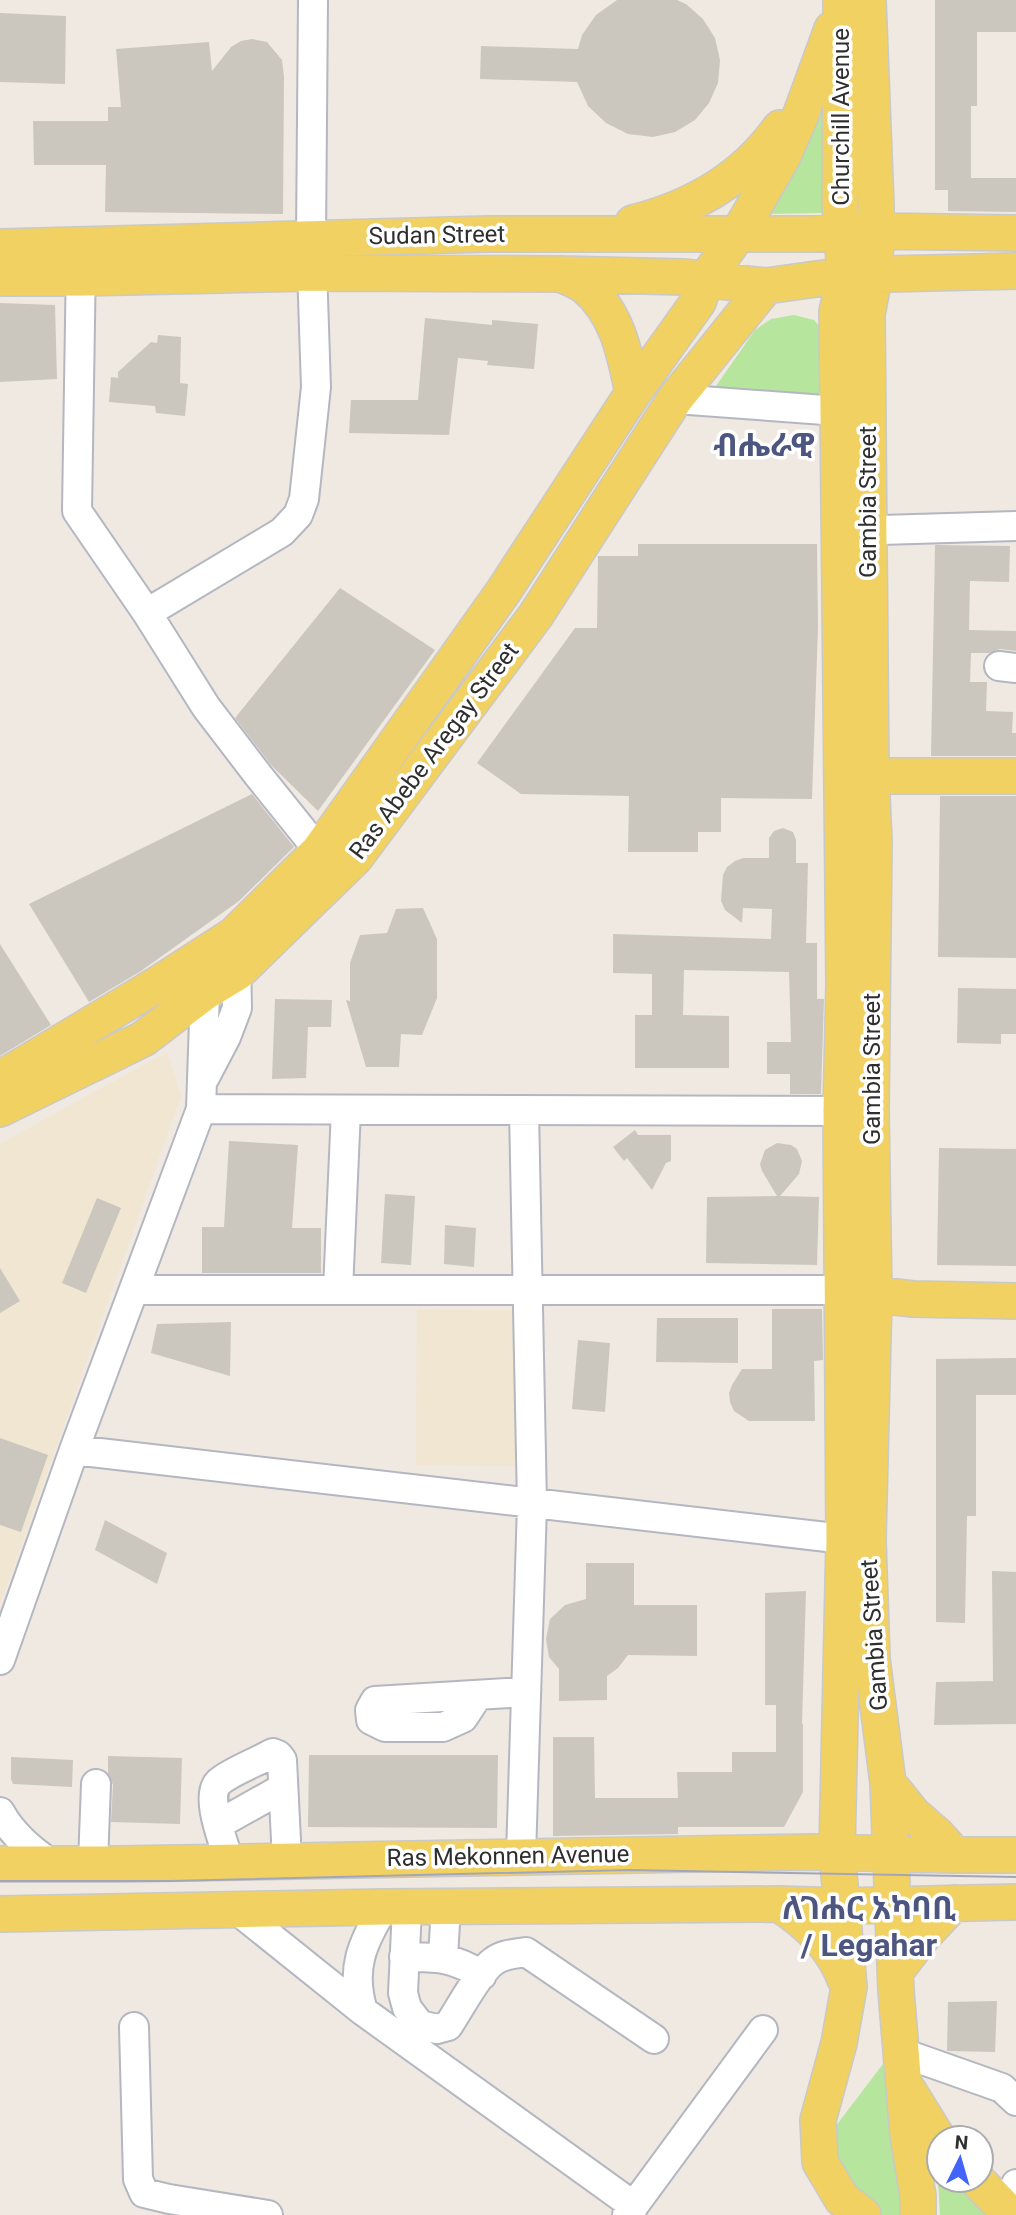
<svg xmlns="http://www.w3.org/2000/svg" width="1016" height="2215" font-family="Roboto,'Noto Sans Ethiopic',sans-serif">
	<style>
		.education { fill: #f0e6d1 }
		.green { fill: #b6e59e }
		.building { fill: #cbc7bf }
		.lines { fill: none; stroke-linecap: round; stroke-linejoin: round }
		.minor-casing { stroke: #b4b7c1; stroke-width: 32 }
		.major-casing { stroke: #c9c9c9; stroke-width: 38 }
		.minor { stroke: #fff; stroke-width: 28 }
		.major { stroke: #f2d163; stroke-width: 35 }
		.tram { stroke: #a3a6b8; stroke-width: 2 }
		.labels { text-anchor: middle; dominant-baseline: central; stroke-width: 7; stroke-linejoin: round; paint-order: stroke }
		.street-label { font-size: 24px; fill: #2e2e2e; stroke: #fff }
		.district-label { font-size: 32px; font-weight: bold; fill: #4d5680; stroke: #fff }
	</style>
	<rect width="100%" height="100%" fill="#efe9e1"/>
	<path class="education" d="M 167,1052 L 181,1096 L 0,1605 L 0,1144 Z
		M 417,1309 L 519,1310 L 518,1466 L 416,1465 Z"/>
	<path class="green" d="M 824,96 L 826,213 L 763,214 Z
		M 794,315 L 814,320 L 827,335 L 831,408 L 707,399 L 755,330 L 771,319 Z
		M 883,2064 L 901,2211 L 901,2215 L 881,2215 L 855,2196 L 833,2160 L 835,2127 Z
		M 937,2163 L 939,2165 L 939,2180 L 955,2180 L 991,2215 L 940,2215 Z"/>
	<path class="building" d="M 617,0 L 677,0 L 686,4 L 703,19 L 715,38 L 720,60 L 718,83 L 709,103 L 695,120 L 675,132 L 653,137 L 628,134 L 606,123 L 588,106 L 577,82 L 480,79 L 481,46 L 578,49 L 582,35 L 596,15 Z
		M 935,0 L 1016,0 L 1016,32 L 977,32 L 977,106 L 971,106 L 971,178 L 1016,178 L 1016,212 L 948,211 L 948,190 L 935,190 Z
		M 0,13 L 66,16 L 65,84 L 0,82 Z
		M 252,39 L 267,42 L 282,60 L 284,77 L 283,214 L 105,212 L 106,165 L 34,165 L 33,121 L 108,121 L 108,107 L 121,107 L 116,49 L 209,42 L 212,71 L 231,47 L 241,41 Z
		M 0,303 L 55,305 L 57,379 L 0,382 Z
		M 425,318 L 492,325 L 492,320 L 538,324 L 534,369 L 487,365 L 488,361 L 458,358 L 449,435 L 349,433 L 351,400 L 418,400 Z
		M 158,335 L 181,337 L 180,383 L 188,384 L 185,416 L 156,413 L 155,406 L 109,402 L 111,377 L 118,378 L 118,372 L 151,342 L 157,343 Z
		M 638,544 L 817,544 L 818,627 L 812,799 L 721,798 L 721,832 L 698,832 L 698,852 L 628,852 L 629,796 L 521,794 L 477,763 L 575,628 L 597,628 L 598,556 L 638,556 Z
		M 935,545 L 1010,546 L 1009,582 L 970,581 L 969,630 L 1016,631 L 1016,651 L 1000,649 L 989,653 L 971,653 L 970,682 L 987,682 L 986,711 L 1013,712 L 1012,733 L 1016,733 L 1016,756 L 931,756 Z
		M 340,588 L 435,650 L 318,811 L 271,765 L 235,718 Z
		M 252,794 L 294,847 L 239,901 L 141,971 L 89,1002 L 29,904 Z
		M 940,796 L 1016,796 L 1016,958 L 938,957 Z
		M 783,828 L 793,832 L 796,840 L 796,863 L 808,863 L 806,943 L 817,943 L 817,999 L 824,999 L 821,1094 L 790,1094 L 790,1074 L 767,1074 L 767,1042 L 791,1042 L 789,972 L 684,970 L 683,1015 L 729,1016 L 729,1068 L 635,1068 L 635,1015 L 652,1015 L 652,974 L 613,973 L 613,934 L 771,939 L 772,909 L 743,908 L 742,923 L 725,910 L 721,901 L 723,875 L 727,867 L 735,861 L 743,858 L 769,858 L 769,838 L 774,831 Z
		M 423,908 L 437,939 L 437,998 L 422,1035 L 401,1034 L 399,1067 L 366,1067 L 346,1000 L 350,1001 L 350,963 L 360,935 L 387,933 L 396,909 Z
		M 0,944 L 51,1025 L 0,1056 Z
		M 958,988 L 1016,989 L 1016,1034 L 1001,1034 L 1001,1044 L 957,1043 Z
		M 275,999 L 332,1000 L 331,1027 L 308,1027 L 306,1078 L 272,1079 Z
		M 635,1130 L 638,1135 L 671,1135 L 671,1161 L 666,1163 L 652,1190 L 627,1158 L 624,1161 L 613,1147 Z
		M 229,1141 L 298,1145 L 292,1228 L 321,1228 L 321,1273 L 202,1273 L 202,1227 L 224,1227 Z
		M 777,1143 L 791,1145 L 797,1149 L 802,1161 L 799,1174 L 780,1196 L 819,1197 L 817,1265 L 706,1263 L 707,1197 L 777,1196 L 762,1171 L 760,1164 L 765,1150 Z
		M 939,1148 L 1016,1149 L 1016,1266 L 937,1265 Z
		M 385,1194 L 415,1196 L 411,1265 L 381,1263 Z
		M 97,1198 L 121,1208 L 86,1293 L 62,1283 Z
		M 445,1225 L 476,1228 L 474,1267 L 444,1264 Z
		M 0,1268 L 20,1301 L 0,1313 Z
		M 772,1309 L 822,1309 L 823,1360 L 814,1361 L 815,1421 L 749,1421 L 734,1411 L 730,1402 L 729,1393 L 732,1385 L 742,1369 L 772,1369 Z
		M 657,1318 L 738,1318 L 738,1363 L 656,1362 Z
		M 231,1322 L 230,1376 L 151,1353 L 157,1324 Z
		M 578,1340 L 610,1343 L 605,1412 L 572,1409 Z
		M 1016,1358 L 1016,1395 L 976,1395 L 976,1516 L 967,1516 L 965,1623 L 936,1622 L 936,1359 Z
		M 0,1438 L 48,1455 L 21,1532 L 0,1525 Z
		M 105,1520 L 167,1553 L 157,1584 L 95,1550 Z
		M 586,1563 L 634,1563 L 634,1605 L 697,1605 L 697,1656 L 628,1655 L 618,1668 L 607,1676 L 607,1700 L 559,1701 L 559,1669 L 549,1657 L 546,1639 L 550,1619 L 565,1605 L 586,1599 Z
		M 992,1571 L 1016,1572 L 1016,1724 L 934,1725 L 936,1682 L 993,1681 Z
		M 806,1591 L 802,1724 L 803,1724 L 803,1792 L 784,1827 L 678,1827 L 678,1834 L 553,1836 L 553,1737 L 594,1737 L 595,1798 L 678,1798 L 677,1772 L 732,1772 L 732,1752 L 776,1752 L 776,1705 L 765,1705 L 765,1593 Z
		M 309,1755 L 498,1755 L 497,1828 L 308,1827 Z
		M 108,1756 L 182,1758 L 180,1824 L 111,1822 L 113,1785 L 108,1773 Z
		M 11,1757 L 73,1760 L 72,1787 L 13,1784 L 11,1779 Z
		M 997,2001 L 995,2052 L 947,2051 L 948,2002 Z"/>
	<g class="lines">
		<g class="minor-casing">
			<path id="minor" d="M 81,259 L 77,511 L 147,613 L 206,707 L 258,775 L 319,851 L 332,863
				M 675,399 L 838,411
				M 847,531 L 1016,526
				M 147,613 L 282,532 L 298,515 L 304,499 L 316,387 L 311,238 L 313,0
				M 999,666 L 1016,668
				M 205,1077 L 226,1037 L 237,1008 L 236,957
				M 201,1109 L 860,1111
				M 134,1290 L 842,1290
				M 338,1290 L 346,1110
				M 74,1450 L 844,1539
				M 0,1660 L 74,1450 L 201,1109 L 205,992 L 203,978
				M 478,1695 L 463,1718 L 443,1727 L 385,1727 L 371,1720 L 370,1710 L 375,1701 L 525,1692
				M 0,1812 C 12,1834 30,1849 50,1863
				M 219,1824 L 283,1788
				M 521,1856 L 532,1505 L 524,1110
				M 229,1861 C 224,1843 204,1796 219,1782 C 230,1772 259,1761 273,1753 L 278,1755 L 282,1760 L 287,1860
				M 93,1863 L 96,1784
				M 407,1908 L 403,1993 L 407,2008 L 420,2025 L 437,2029 L 448,2026 C 459,2010 479,1971 494,1961 C 503,1954 515,1954 526,1952 L 654,2039
				M 237,1910 L 363,2011 L 634,2206
				M 404,1957 C 439,1957 452,1957 482,1975
				M 443,1957 L 446,1907
				M 363,2011 C 350,1969 362,1943 384,1907
				M 134,2027 L 138,2179 L 144,2193 L 169,2199 L 268,2215
				M 900,2052 L 1002,2088 L 1016,2101
				M 1004,2209 L 1016,2184
				M 627,2215 L 763,2030"/>
		</g>
		<g class="major-casing">
			<path id="major" d="M 841,0 L 840,205 L 845,275 L 837,312 L 844,984 L 841,1111 L 844,1539 L 837,1852 L 849,1987 L 839,2043 L 818,2120 L 820,2162 L 842,2199 L 863,2215
				M 868,0 L 876,206 L 875,273 L 867,314 L 871,775 L 874,842 L 871,1111 L 874,1296 L 868,1540 L 872,1659 L 888,1783 L 896,1991 L 908,2135 L 918,2196 L 918,2215
				M 633,223 C 693,208 744,179 780,128
				M 0,247 L 488,234 L 810,234 L 874,231 L 1016,233
				M 561,274 C 569,278 579,281 586,287 C 618,314 625,355 633,393
				M 0,278 L 82,278 L 312,273 L 561,274 L 683,277 L 766,286 L 845,275 L 1016,271
				M 848,776 L 1016,776
				M 0,1079 L 158,984 L 234,935 L 319,851 L 503,592 L 633,393 L 698,302 L 706,279 L 738,234 L 782,158 L 798,122 L 832,29
				M 0,1109 L 143,1039 L 205,992 L 238,972 L 355,858 L 536,615 L 675,399 L 766,286
				M 852,1292 L 913,1299 L 1016,1301
				M 888,1783 L 913,1814 L 937,1835 L 955,1855
				M 0,1864 L 120,1864 L 812,1852 L 955,1855 L 1016,1855
				M 779,1904 C 807,1922 833,1947 845,1979
				M 0,1914 L 384,1907 L 779,1904 L 840,1906 L 1016,1902
				M 896,1971 L 923,1936 L 954,1903
				M 908,2090 L 939,2140
				M 977,2180 L 1011,2215"/>
		</g>
		<use href="#minor" class="minor"/>
		<use href="#major" class="major"/>
		<path class="tram" d="M 0,1881 L 170,1881 L 629,1870 L 1016,1877"/>
	</g>
	<g class="labels">
		<g class="street-label">
			<text transform="translate(841 117) rotate(-90)">Churchill Avenue</text>
			<text transform="translate(437 235) rotate(-1)">Sudan Street</text>
			<text transform="translate(868 502) rotate(-90)">Gambia Street</text>
			<text transform="translate(434 751) rotate(-53)">Ras Abebe Aregay Street</text>
			<text transform="translate(872 1069) rotate(-90)">Gambia Street</text>
			<text transform="translate(874 1635) rotate(-94)">Gambia Street</text>
			<text transform="translate(508 1856) rotate(-1)">Ras Mekonnen Avenue</text>
		</g>
		<g class="district-label">
			<text x="764" y="445">ብሔራዊ</text>
			<text x="869" y="1908">ለገሐር አካባቢ<tspan x="869" dy="37">/ Legahar</tspan></text>
		</g>
	</g>
	<g transform="translate(960 2159) rotate(5)"><circle r="33" fill="#ffffff" stroke="#ababab" stroke-width="2"/>
	<path d="M0-5L12 26L0 18L-12 26Z" fill="#4264fb"/>
	<text y="-10" font-size="19" font-weight="bold" text-anchor="middle" fill="#2e2e2e">N</text>
	</g>
</svg>
